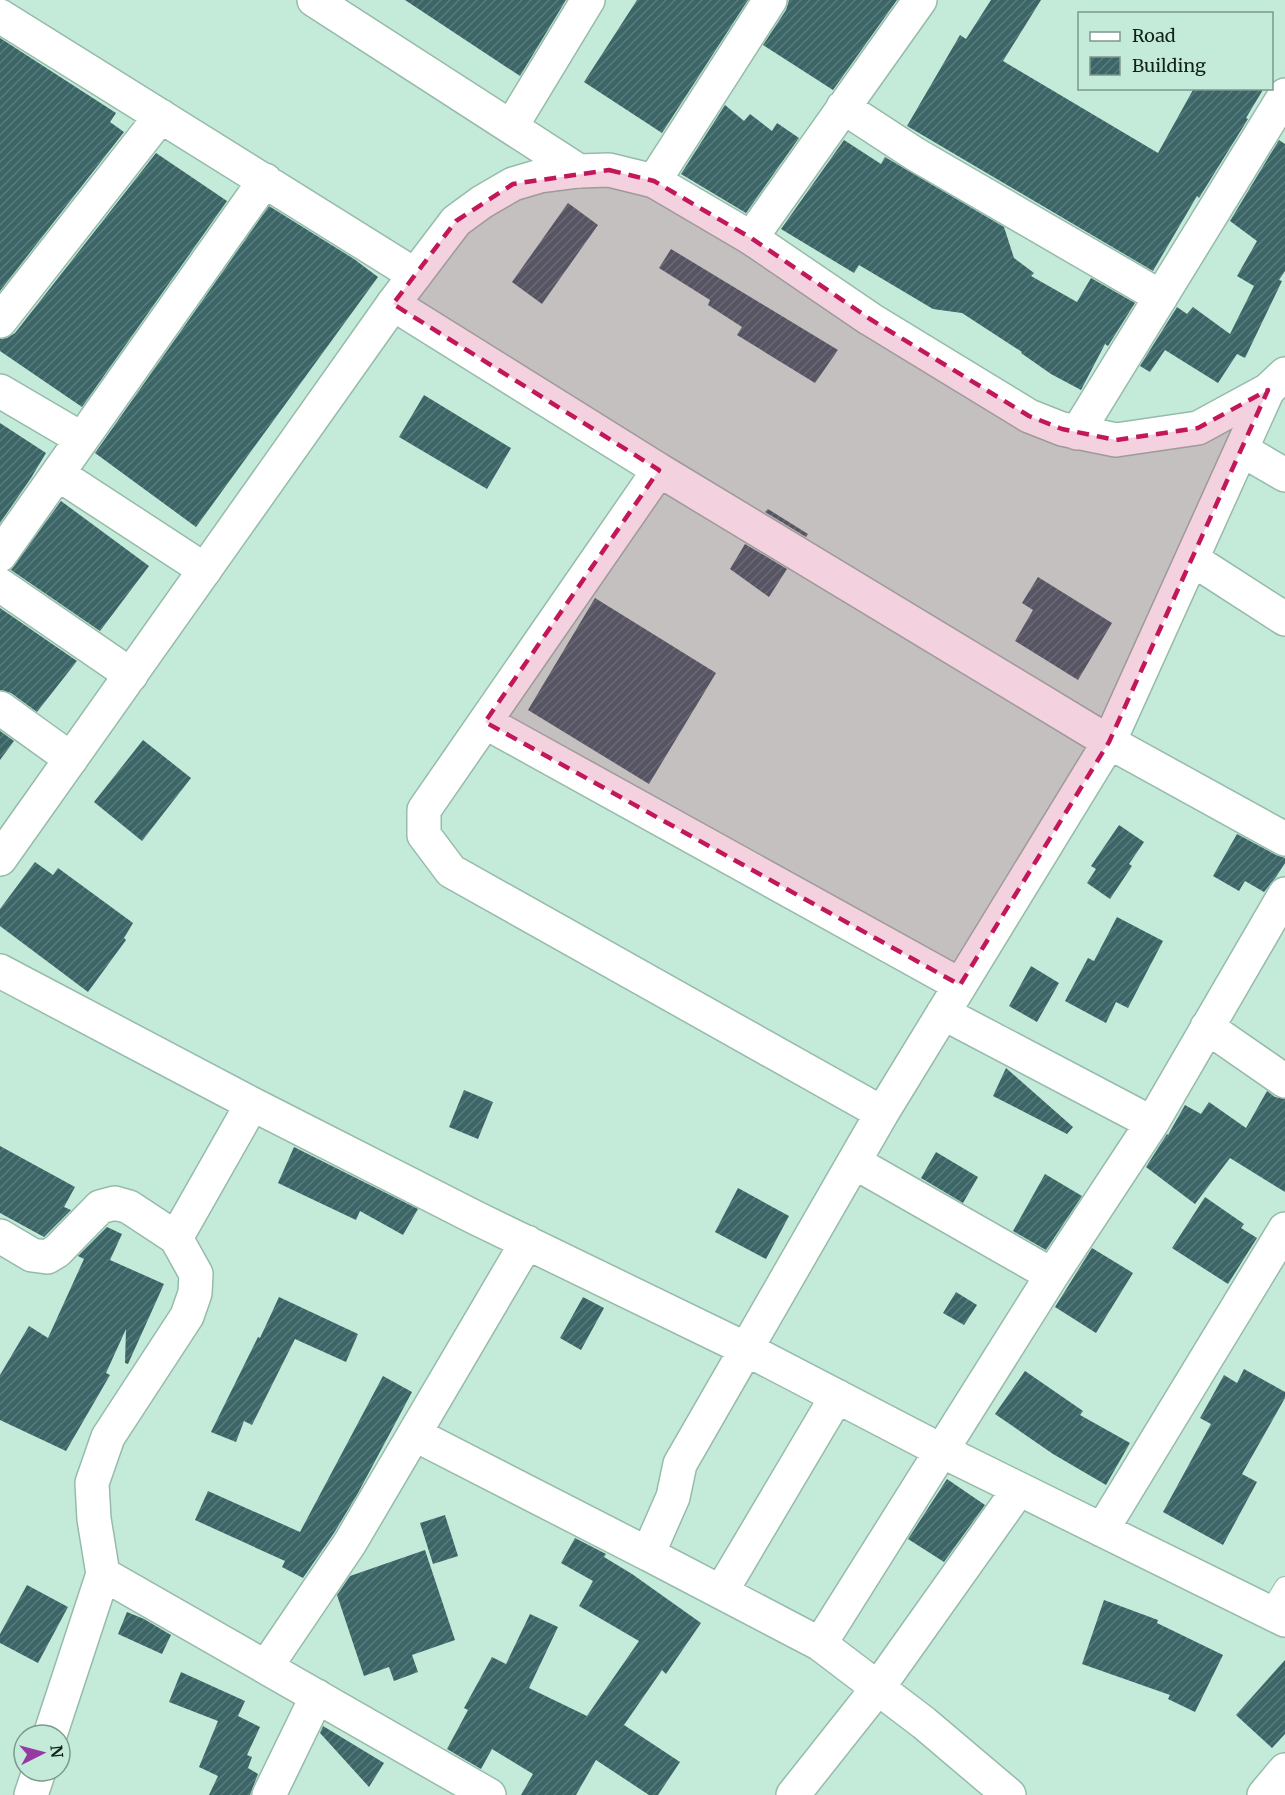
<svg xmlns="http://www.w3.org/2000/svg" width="1285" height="1795" font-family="Merriweather,serif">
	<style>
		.building { fill: url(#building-hatch) }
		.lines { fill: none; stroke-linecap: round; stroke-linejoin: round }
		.service-casing { stroke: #96bbaa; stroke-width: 22 }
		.minor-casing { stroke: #96bbaa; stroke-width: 36 }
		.tertiary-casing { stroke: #96bbaa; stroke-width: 36 }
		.service { stroke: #fff; stroke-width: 20 }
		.minor { stroke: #fff; stroke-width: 33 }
		.tertiary { stroke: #fff; stroke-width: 33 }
		.marked { fill: #c2185b; fill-opacity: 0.2; stroke: #c2185b; stroke-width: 4.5; stroke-dasharray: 12 8; stroke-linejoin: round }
	</style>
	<defs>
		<pattern id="building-hatch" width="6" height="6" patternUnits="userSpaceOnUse" patternTransform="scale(1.5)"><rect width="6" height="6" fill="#3b6566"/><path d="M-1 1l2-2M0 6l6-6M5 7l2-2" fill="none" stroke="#5a7b7b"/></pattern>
	</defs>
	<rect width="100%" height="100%" fill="#c4ead9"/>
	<path class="building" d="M 405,0 L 566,0 L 520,76 Z
		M 637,0 L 748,0 L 662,133 L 584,82 Z
		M 789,0 L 897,0 L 833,90 L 763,45 L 786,10 Z
		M 991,0 L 1041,0 L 1003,61 L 1158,153 L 1194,88 L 1264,88 L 1246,118 L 1248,119 L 1199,198 L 1197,196 L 1153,271 L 907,126 L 960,35 L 966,39 Z
		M 0,38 L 116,113 L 110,122 L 124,132 L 0,291 Z
		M 725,105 L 744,121 L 750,114 L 772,131 L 777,123 L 799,138 L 746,213 L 681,174 Z
		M 844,140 L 881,164 L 885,157 L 1004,227 L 1014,258 L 1034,273 L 1031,276 L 1077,302 L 1091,278 L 1135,303 L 1108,346 L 1105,344 L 1081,390 L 1051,374 L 1021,353 L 1022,352 L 962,313 L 933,309 L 859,265 L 854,273 L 781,229 Z
		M 1279,140 L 1285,144 L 1285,271 L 1279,280 L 1282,281 L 1245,358 L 1237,354 L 1218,383 L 1165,350 L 1150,372 L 1140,366 L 1177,307 L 1187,314 L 1193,307 L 1230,334 L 1254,286 L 1237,276 L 1257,241 L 1230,221 Z
		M 156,153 L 227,201 L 82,407 L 0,351 L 0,339 L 7,338 L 15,333 Z
		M 568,203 L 598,225 L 542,304 L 512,282 Z
		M 269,206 L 354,259 L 378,277 L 196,527 L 95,453 Z
		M 671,249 L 838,350 L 815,383 L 737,335 L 742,327 L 708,305 L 710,300 L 659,268 Z
		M 424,395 L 511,448 L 487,489 L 399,437 Z
		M 0,423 L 46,453 L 31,478 L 0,523 Z
		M 61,501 L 149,566 L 100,631 L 11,570 Z
		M 768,509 L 808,534 L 806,537 L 765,512 Z
		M 745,544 L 787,569 L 769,597 L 730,569 Z
		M 1038,577 L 1112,623 L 1078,680 L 1015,641 L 1033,610 L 1022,603 Z
		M 595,598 L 716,673 L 649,784 L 528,710 Z
		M 0,608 L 77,661 L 37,712 L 11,693 L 0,690 Z
		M 0,731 L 14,741 L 0,760 Z
		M 143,740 L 191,778 L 142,841 L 94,802 Z
		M 1119,825 L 1144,842 L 1129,864 L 1132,866 L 1110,899 L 1087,883 L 1096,869 L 1091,866 Z
		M 1237,834 L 1276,855 L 1285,858 L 1285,863 L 1276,877 L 1264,892 L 1245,881 L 1239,891 L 1213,876 Z
		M 35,862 L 53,875 L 58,868 L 133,923 L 124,938 L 126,940 L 88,992 L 0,926 L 0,909 Z
		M 1117,917 L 1163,941 L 1128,1008 L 1116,1002 L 1106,1023 L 1065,1001 L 1088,958 L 1094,961 Z
		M 1031,966 L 1059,983 L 1037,1022 L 1009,1006 Z
		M 1006,1068 L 1073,1127 L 1067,1134 L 993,1096 Z
		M 464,1090 L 493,1102 L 478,1139 L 449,1127 Z
		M 1267,1091 L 1275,1097 L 1285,1099 L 1285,1192 L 1230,1158 L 1195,1204 L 1146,1167 L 1167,1134 L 1168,1135 L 1185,1105 L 1201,1114 L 1209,1102 L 1246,1128 Z
		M 0,1146 L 75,1187 L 64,1207 L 71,1210 L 44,1237 L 0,1213 Z
		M 294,1147 L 418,1209 L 403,1235 L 360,1211 L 356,1220 L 278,1183 Z
		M 936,1152 L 978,1177 L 963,1203 L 921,1178 Z
		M 1045,1174 L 1082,1196 L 1046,1250 L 1013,1231 Z
		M 738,1188 L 789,1216 L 766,1259 L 715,1232 Z
		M 1205,1197 L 1244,1224 L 1241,1228 L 1257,1238 L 1228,1284 L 1172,1248 Z
		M 107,1227 L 122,1234 L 110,1260 L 164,1284 L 128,1364 L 125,1363 L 126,1329 L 106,1373 L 110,1375 L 66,1451 L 0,1420 L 0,1375 L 29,1326 L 48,1338 L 84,1259 L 78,1256 Z
		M 1092,1248 L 1133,1273 L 1096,1333 L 1055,1307 Z
		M 956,1292 L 977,1305 L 964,1325 L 943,1313 Z
		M 279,1297 L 358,1334 L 346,1362 L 295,1339 L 252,1425 L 244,1421 L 236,1442 L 211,1432 L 258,1337 L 260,1338 Z
		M 583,1297 L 604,1308 L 581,1350 L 560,1338 Z
		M 1244,1369 L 1285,1392 L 1285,1398 L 1242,1474 L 1257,1482 L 1223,1545 L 1163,1512 L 1211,1424 L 1200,1418 L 1224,1375 L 1237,1383 Z
		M 1025,1371 L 1083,1411 L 1080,1415 L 1130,1443 L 1106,1485 L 1053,1454 L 995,1414 Z
		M 383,1376 L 412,1392 L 358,1493 L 334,1533 L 303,1578 L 282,1567 L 285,1561 L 195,1520 L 208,1491 L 300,1532 Z
		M 947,1479 L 985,1505 L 944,1562 L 908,1539 Z
		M 445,1515 L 458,1556 L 433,1564 L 420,1523 Z
		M 575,1538 L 606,1554 L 604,1557 L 632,1574 L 701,1623 L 666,1674 L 662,1670 L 624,1725 L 680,1762 L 658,1795 L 649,1795 L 596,1760 L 576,1795 L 521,1795 L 533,1774 L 492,1749 L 481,1769 L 447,1749 L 468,1710 L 464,1708 L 492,1657 L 506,1664 L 530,1614 L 558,1627 L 529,1688 L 587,1716 L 639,1641 L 579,1606 L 593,1581 L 561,1563 Z
		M 425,1550 L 455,1640 L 412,1655 L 418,1672 L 394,1681 L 389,1667 L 364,1676 L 337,1595 L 350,1576 Z
		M 27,1585 L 68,1607 L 38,1663 L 0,1643 L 0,1634 Z
		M 1104,1600 L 1158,1620 L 1157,1623 L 1223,1655 L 1195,1712 L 1168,1699 L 1170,1695 L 1082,1664 Z
		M 127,1612 L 144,1619 L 171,1635 L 162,1654 L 118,1634 Z
		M 1285,1660 L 1285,1734 L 1272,1748 L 1236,1715 Z
		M 181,1672 L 245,1701 L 238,1716 L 260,1727 L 247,1755 L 252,1757 L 248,1768 L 258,1774 L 250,1795 L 209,1795 L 218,1776 L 199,1767 L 218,1721 L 169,1702 Z
		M 323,1726 L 384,1763 L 369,1787 L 320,1733 Z"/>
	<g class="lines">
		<g class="service-casing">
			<path id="service" d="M 1269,1613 L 1285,1587"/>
		</g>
		<g class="minor-casing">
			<path id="minor" d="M 314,0 L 579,171
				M 0,16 L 415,275
				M 843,107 L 915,154 L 1161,297
				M 511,127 L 588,0
				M 654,181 L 770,0
				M 751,238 L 920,0
				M 393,304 L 659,470 L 424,810 L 424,835 L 451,871 L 882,1113
				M 0,321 L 161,116
				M 0,391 L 82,439
				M 1077,433 L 1285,95
				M 1242,450 L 1285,475
				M 659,470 L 1109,742 L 1285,839
				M 58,474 L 205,570
				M 0,555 L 265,180
				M 1192,559 L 1285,619
				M 0,585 L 131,675
				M 0,708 L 71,759
				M 485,722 L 960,985
				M 0,971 L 252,1104 L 476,1218 L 746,1349 L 942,1451 L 1285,1620
				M 943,1013 L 1152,1123
				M 1207,1027 L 1285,1081
				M 854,1162 L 1052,1275
				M 0,1236 L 32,1255 L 47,1257 L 57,1251 L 100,1207 L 115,1203 L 129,1207 L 176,1238 L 196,1274 L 195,1293 L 187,1316 L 108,1437 L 92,1483 L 94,1519 L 103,1574 L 50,1735
				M 176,1238 L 252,1104
				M 414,1434 L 648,1554
				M 1102,1530 L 1285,1229
				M 103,1574 L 489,1795
				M 721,1592 L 837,1396
				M 820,1644 L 1052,1275 L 1152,1123 L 1285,894
				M 266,1667 L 350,1543 L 527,1242
				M 31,1795 L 39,1771
				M 269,1795 L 317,1696
				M 793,1795 L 877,1689 L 1019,1489
				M 1009,1795 L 924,1723 L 820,1644 L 648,1554 L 673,1497 L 680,1464 L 882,1113 L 1109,742 L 1268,390
				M 1264,1795 L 1285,1770"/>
		</g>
		<g class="tertiary-casing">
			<path id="tertiary" d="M 0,859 L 393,304 L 456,221 L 482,202 L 513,184 L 540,176 L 579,171 L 609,170 L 654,181 L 751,238 L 870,319 L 1029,416 L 1062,429 L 1116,440 L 1198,428 L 1268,390 L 1285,374"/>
		</g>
		<use href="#service" class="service"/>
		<use href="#minor" class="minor"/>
		<use href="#tertiary" class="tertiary"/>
	</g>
	<path class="marked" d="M 609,170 L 654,181 L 751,238 L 870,319 L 1029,416 L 1062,429 L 1116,440 L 1198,428 L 1268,390 L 1109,742 L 960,985 L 485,722 L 659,470 L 393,304 L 456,221 L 513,184 Z"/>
	<rect x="1078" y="12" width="195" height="78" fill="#c4ead9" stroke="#7c998d" stroke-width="1.5"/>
	<rect x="1090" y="32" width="30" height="9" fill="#ffffff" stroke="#7c998d" stroke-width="1.5"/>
	<text x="1132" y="42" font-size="18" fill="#11201a">Road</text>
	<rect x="1090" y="57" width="30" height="18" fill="url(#building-hatch)" stroke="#7c998d" stroke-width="1.5"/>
	<text x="1132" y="72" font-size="18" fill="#11201a">Building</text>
	<g transform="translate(42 1753) rotate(84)"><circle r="28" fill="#c4ead9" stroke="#7c998d" stroke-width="1.5"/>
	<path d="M0-4.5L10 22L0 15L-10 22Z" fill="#9739a2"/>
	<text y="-9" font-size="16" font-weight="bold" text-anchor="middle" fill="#11201a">N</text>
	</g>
</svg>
